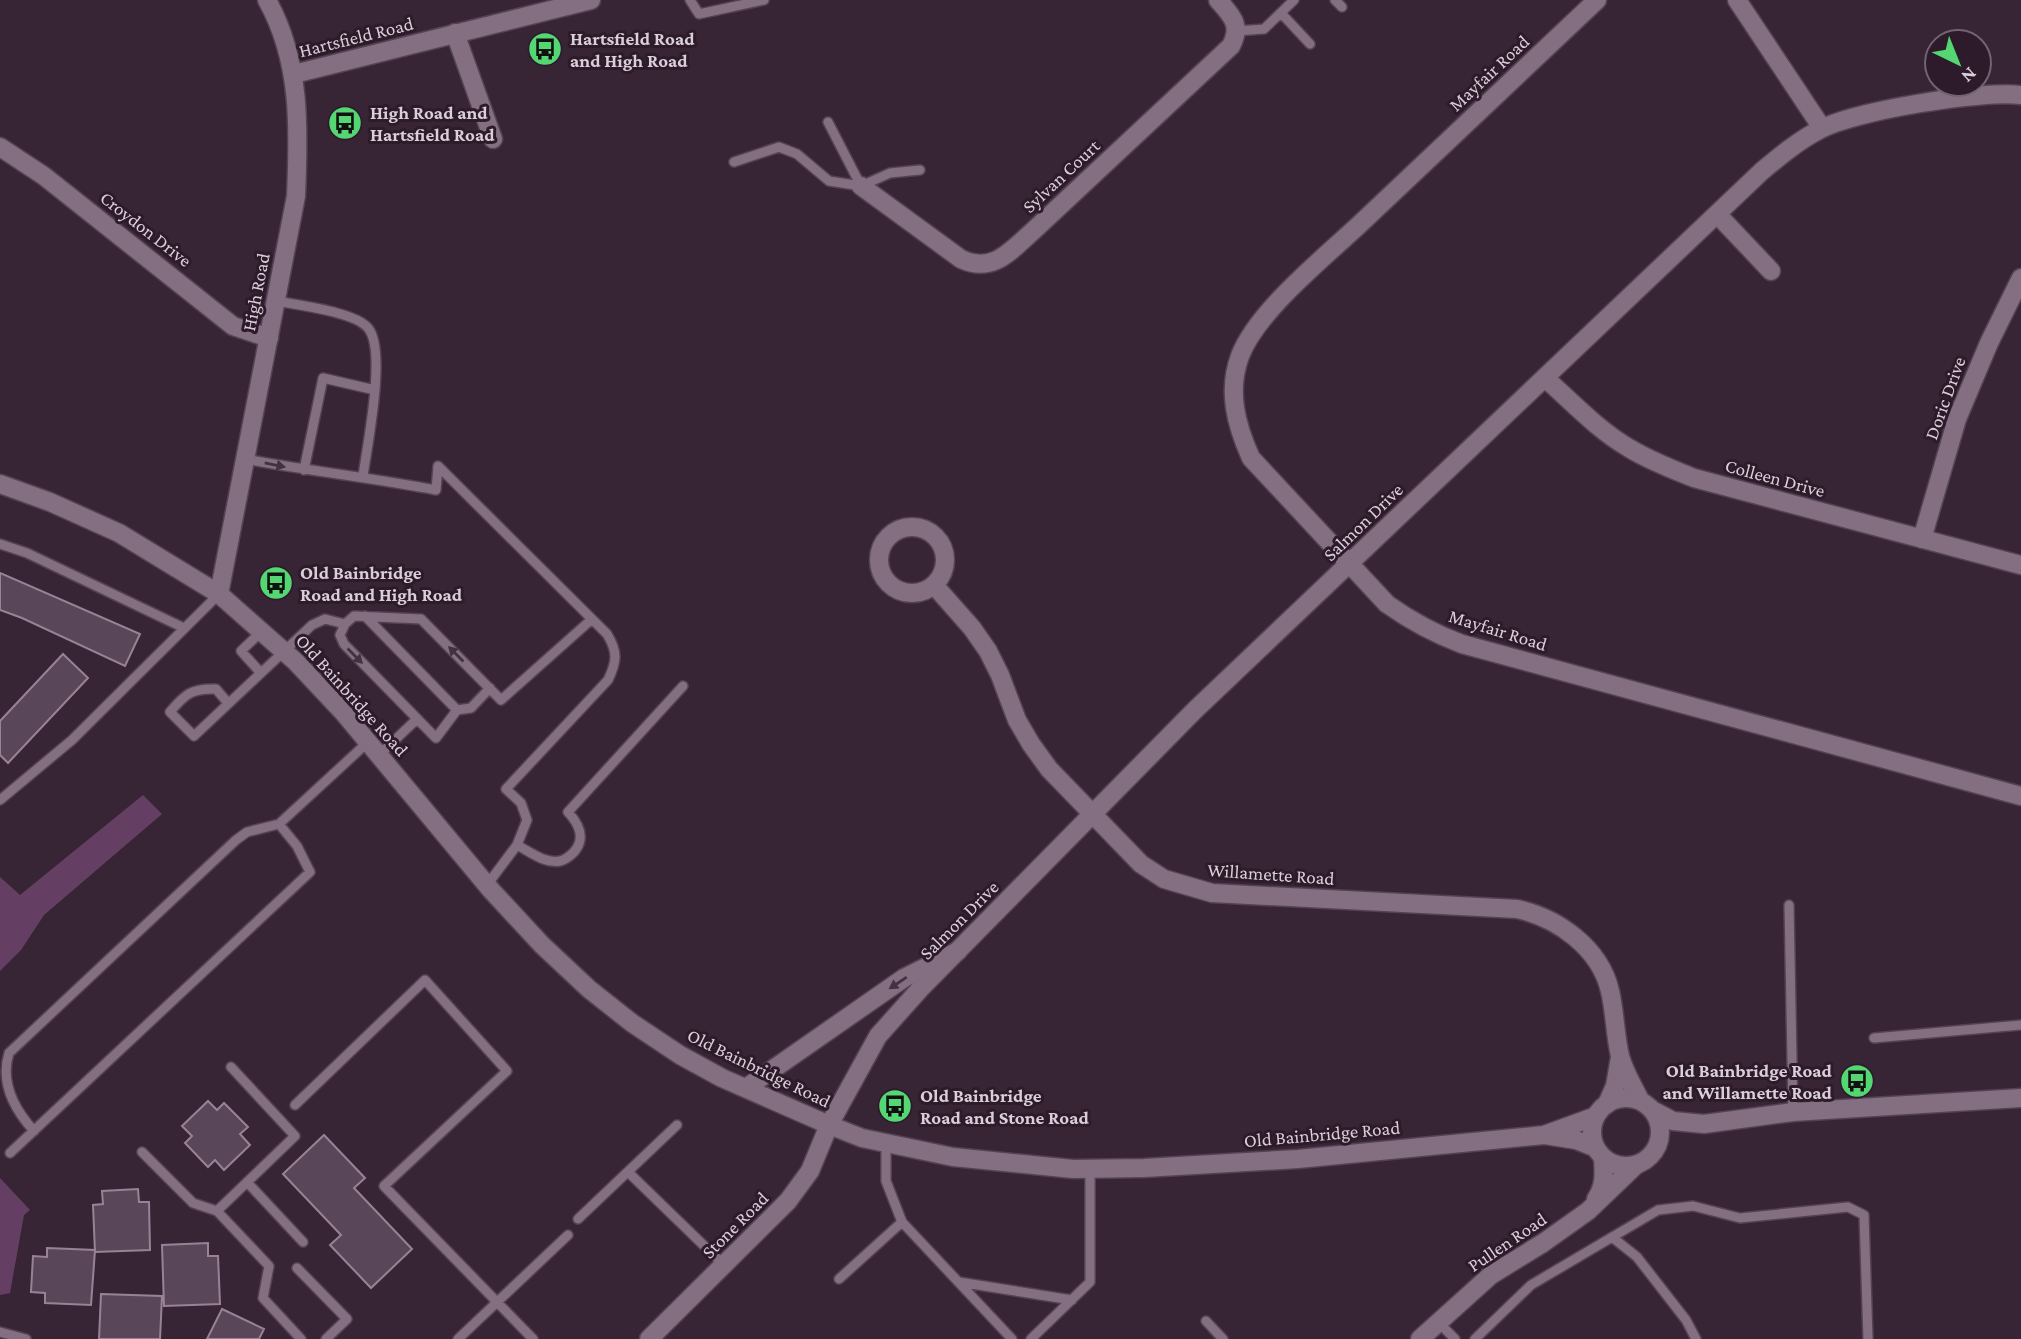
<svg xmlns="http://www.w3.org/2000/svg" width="2021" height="1339" font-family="'Crimson Pro',serif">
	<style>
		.green { fill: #653f63 }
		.building { fill: #5a4659; stroke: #998297; stroke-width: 2 }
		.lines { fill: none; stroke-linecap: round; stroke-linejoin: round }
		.service-casing { stroke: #534352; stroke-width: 12 }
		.minor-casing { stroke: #534352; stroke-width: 21 }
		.tertiary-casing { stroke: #534352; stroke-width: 21 }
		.secondary-casing { stroke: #534352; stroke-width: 21 }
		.service { stroke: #846e82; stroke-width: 9 }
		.minor { stroke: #846e82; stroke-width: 18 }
		.tertiary { stroke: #846e82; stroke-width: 18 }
		.secondary { stroke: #846e82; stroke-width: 18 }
		.oneway { fill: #433042 }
		.labels { text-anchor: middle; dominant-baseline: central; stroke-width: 6; stroke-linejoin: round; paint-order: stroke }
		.street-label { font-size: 19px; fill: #daced9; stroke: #2d1b2c }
		.poi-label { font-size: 19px; font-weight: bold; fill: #daced9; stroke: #2d1b2c; text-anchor: start }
	</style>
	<rect width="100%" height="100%" fill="#372536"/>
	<path class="green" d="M 143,795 L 162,814 L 44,915 L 21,950 L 0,971 L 0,877 L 20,895 Z
		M 0,1178 L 30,1210 L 24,1215 L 10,1293 L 0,1295 Z"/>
	<path class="building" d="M 0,573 L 140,634 L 125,666 L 22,618 L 0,610 Z
		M 63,654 L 88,678 L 8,763 L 0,755 L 0,721 Z
		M 208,1101 L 217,1110 L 224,1103 L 248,1127 L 240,1134 L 250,1145 L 224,1170 L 215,1160 L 208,1167 L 185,1143 L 192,1136 L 182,1126 Z
		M 324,1135 L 365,1178 L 354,1188 L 412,1249 L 371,1288 L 330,1245 L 341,1235 L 283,1174 Z
		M 138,1189 L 139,1202 L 149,1202 L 150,1250 L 95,1252 L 93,1205 L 103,1204 L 102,1191 Z
		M 208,1243 L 208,1256 L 218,1256 L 220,1304 L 164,1306 L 162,1245 Z
		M 47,1248 L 95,1250 L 91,1305 L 45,1303 L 45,1293 L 31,1292 L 33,1256 L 47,1257 Z
		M 101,1294 L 162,1296 L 160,1339 L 99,1339 Z
		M 222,1309 L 264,1329 L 259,1339 L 207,1339 Z"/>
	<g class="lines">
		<g class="service-casing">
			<path id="service" d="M 690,0 L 699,14 L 764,0
				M 1335,0 L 1342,7
				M 1281,13 L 1310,44
				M 1236,31 L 1264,29 L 1294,0
				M 828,122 L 861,186
				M 734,162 L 779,147 L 797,154 L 829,181 L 861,186 L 890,173 L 920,170
				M 276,301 C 298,305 355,312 368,328 C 387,350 367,446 363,476
				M 245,459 C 309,471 373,478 436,490 L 438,466
				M 438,466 L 607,634 C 618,652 617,661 608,680 L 506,789 L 521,803 L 527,820 L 517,845 L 487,885
				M 304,470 L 323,378 L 375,390
				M 0,544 L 27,553 L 184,628
				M 365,616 L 457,710
				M 261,673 L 241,651 L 262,631
				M 490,688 L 471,708 L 457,710 L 436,738 L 344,644 L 340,635 L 345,624 L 354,616 L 421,619 L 501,700 L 592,619
				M 228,703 L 216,689 C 192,688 185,694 170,712 L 194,736 L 312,625 L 325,619 L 345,624
				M 379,755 L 417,719
				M 0,800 L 72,740 L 219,594
				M 517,845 C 530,852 545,864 560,861 C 565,860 570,856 574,852 C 586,838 579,824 568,812 L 683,686
				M 1789,905 L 1793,1112
				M 1874,1038 L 2021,1025
				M 231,1067 L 295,1136 L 217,1211 L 269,1266 L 263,1298 L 301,1339
				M 295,1105 L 425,980 L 507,1071 L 384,1186 L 533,1339
				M 34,1131 C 14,1109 0,1082 9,1053 L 236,840 L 247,832 L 279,824 L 368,742
				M 886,1144 L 886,1181 L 902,1222 L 1012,1339
				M 142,1152 L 193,1203 L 217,1211
				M 10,1153 L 310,872 L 297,846 L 279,824
				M 628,1172 L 725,1266
				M 247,1182 L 303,1242
				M 578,1219 L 677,1125
				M 1612,1237 L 1637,1257 L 1686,1320 L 1696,1339
				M 297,1268 L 347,1319 L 326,1339
				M 839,1279 L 902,1222
				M 959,1282 L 1072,1300
				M 1206,1321 L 1223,1339
				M 1438,1322 L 1455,1339
				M 0,1332 L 26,1339
				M 458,1339 L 568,1235
				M 1031,1339 L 1090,1282 L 1090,1168
				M 1475,1339 L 1531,1285 L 1658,1210 L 1693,1206 L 1740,1218 L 1848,1207 L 1864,1215 L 1868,1339"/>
		</g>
		<g class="minor-casing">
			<path id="minor" d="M 1597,0 C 1518,74 1440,149 1361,223 C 1325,257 1257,311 1240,356 C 1227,391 1236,425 1251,458 L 1387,604 C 1411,621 1435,634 1462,644 L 2021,796
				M 1737,0 L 1822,128
				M 455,33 L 493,139
				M 0,147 L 44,176 L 233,326 L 269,338
				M 861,186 L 961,259 C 993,274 1010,251 1033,231 L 1231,46 C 1242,25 1232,16 1218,0
				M 1717,214 L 1771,271
				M 1545,378 C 1572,402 1598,430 1629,448 C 1650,461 1672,469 1694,478 L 2021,565
				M879 560a33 33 0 1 1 66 0a33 33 0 1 1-66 0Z
				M 1922,539 L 1957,419 L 1989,343 L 2021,278
				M 934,585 L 972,628 L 988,651 L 1000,675 L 1017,720 L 1031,744 L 1049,769 L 1141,864 L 1164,879 L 1212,893 L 1517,909 C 1558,918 1600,948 1610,991 C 1615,1012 1615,1035 1620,1056 C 1624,1071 1633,1086 1640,1100
				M 1607,1104 L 1615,1086 L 1620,1057
				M 829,1125 L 878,1036 L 920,989 L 1195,710 L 1762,171 C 1780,156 1798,141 1819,130 C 1853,111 1983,90 2021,95"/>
		</g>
		<g class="tertiary-casing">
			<path id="tertiary" d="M 294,74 L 591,0
				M 219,594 L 296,196 C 299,128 301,61 267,0
				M 1596,1199 C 1605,1186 1604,1173 1603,1158
				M 649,1339 L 788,1201 L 810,1171 L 829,1125
				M 1420,1339 L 1491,1275 L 1543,1243 L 1588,1211 L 1636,1165"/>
		</g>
		<g class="secondary-casing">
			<path id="secondary" d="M 0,484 L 50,502 L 119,533 L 219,594 L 296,662 L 343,712 L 491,890 L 542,945 L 589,989 L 632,1023 L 680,1055 L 722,1078 L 829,1125 L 862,1138 L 953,1157 L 1073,1169 L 1144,1168 L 1298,1159 L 1544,1135 L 1596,1116
				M 746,1088 L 904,978 L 958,951
				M1592 1132a34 34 0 1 1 68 0a34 34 0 1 1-68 0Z
				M 1654,1111 L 1673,1121 L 1704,1124 L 1793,1112 L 2021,1098
				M 1545,1135 L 1576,1140 L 1596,1148"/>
		</g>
		<use href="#service" class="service"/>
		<use href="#minor" class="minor"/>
		<use href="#tertiary" class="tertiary"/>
		<use href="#secondary" class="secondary"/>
	</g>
	<defs><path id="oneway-solid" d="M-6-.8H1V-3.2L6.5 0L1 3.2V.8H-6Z" transform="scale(1.75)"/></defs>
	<g class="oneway">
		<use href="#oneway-solid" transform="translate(275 465) rotate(11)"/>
		<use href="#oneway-solid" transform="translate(456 654) rotate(-135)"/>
		<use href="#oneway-solid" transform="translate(355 656) rotate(45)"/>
		<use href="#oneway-solid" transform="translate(898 983) rotate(146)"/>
	</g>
	<defs>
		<g id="bus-disc" transform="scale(1.75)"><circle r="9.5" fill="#54d672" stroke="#2d1b2c"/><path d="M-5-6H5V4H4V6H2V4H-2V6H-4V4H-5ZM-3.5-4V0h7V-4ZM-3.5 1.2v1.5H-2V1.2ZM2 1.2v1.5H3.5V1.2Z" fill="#111"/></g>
	</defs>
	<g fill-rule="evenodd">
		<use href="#bus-disc" x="545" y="49"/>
		<use href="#bus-disc" x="345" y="123"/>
		<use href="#bus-disc" x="276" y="583"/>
		<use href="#bus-disc" x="1857" y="1081"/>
		<use href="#bus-disc" x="895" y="1106"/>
	</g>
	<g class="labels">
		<g class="street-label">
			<text transform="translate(356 37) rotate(-14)">Hartsfield Road</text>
			<text transform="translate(1489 73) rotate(-43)">Mayfair Road</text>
			<text transform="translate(1061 176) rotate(-43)">Sylvan Court</text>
			<text transform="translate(146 229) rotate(38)">Croydon Drive</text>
			<text transform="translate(256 292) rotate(-79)">High Road</text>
			<text transform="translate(1945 398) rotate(-70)">Doric Drive</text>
			<text transform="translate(1775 478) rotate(15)">Colleen Drive</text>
			<text transform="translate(1363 522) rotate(-44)">Salmon Drive</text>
			<text transform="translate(1498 630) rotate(17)">Mayfair Road</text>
			<text transform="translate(352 695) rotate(48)">Old Bainbridge Road</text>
			<text transform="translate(1271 874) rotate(4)">Willamette Road</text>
			<text transform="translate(959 920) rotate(-45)">Salmon Drive</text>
			<text transform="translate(759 1068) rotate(26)">Old Bainbridge Road</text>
			<text transform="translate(1322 1134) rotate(-5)">Old Bainbridge Road</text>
			<text transform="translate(735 1225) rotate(-45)">Stone Road</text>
			<text transform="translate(1507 1242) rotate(-34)">Pullen Road</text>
		</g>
		<g class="poi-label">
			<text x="570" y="38">Hartsfield Road<tspan x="570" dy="22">and High Road</tspan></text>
			<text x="370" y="112">High Road and<tspan x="370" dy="22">Hartsfield Road</tspan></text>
			<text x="300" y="572">Old Bainbridge<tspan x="300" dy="22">Road and High Road</tspan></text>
			<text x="1832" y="1070" text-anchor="end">Old Bainbridge Road<tspan x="1832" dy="22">and Willamette Road</tspan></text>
			<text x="920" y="1095">Old Bainbridge<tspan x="920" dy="22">Road and Stone Road</tspan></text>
		</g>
	</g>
	<g transform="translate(1958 63) rotate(137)"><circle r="33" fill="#2d1b2c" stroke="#726371" stroke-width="2"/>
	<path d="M0-5L12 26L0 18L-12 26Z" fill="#54d672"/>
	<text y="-10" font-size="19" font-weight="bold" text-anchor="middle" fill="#daced9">N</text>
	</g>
</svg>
